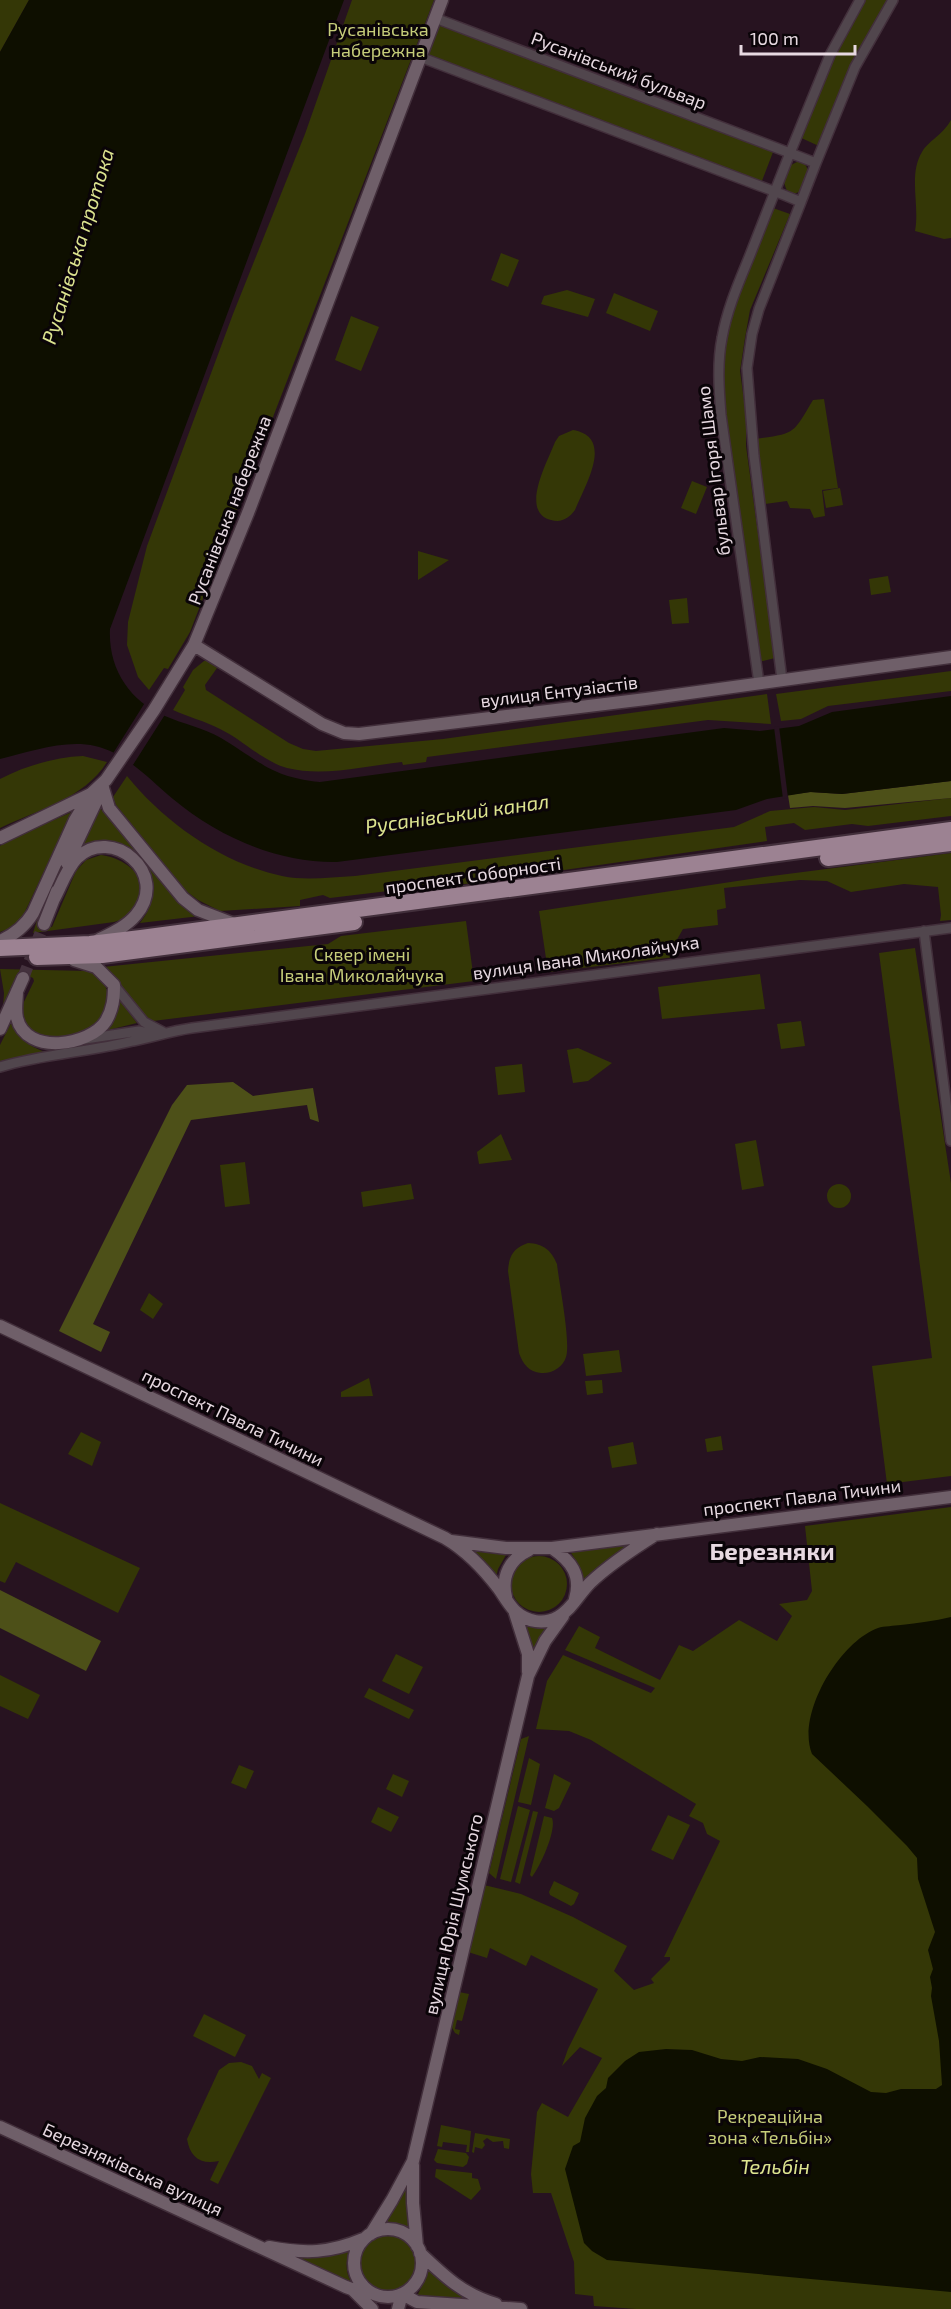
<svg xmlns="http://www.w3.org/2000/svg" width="951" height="2309" font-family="'Exo 2',sans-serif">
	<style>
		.green { fill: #343706 }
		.forest { fill: #4d5018 }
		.water { fill: #0e0f00 }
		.pier { fill: #271320 }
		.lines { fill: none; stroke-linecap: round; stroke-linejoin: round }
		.secondary-tunnel { stroke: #44313d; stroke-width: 12; stroke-dasharray: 12 6; stroke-linecap: butt }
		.street-casing { stroke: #422f3b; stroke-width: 12 }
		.secondary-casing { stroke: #422f3b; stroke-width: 15 }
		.highway-casing { stroke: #422f3b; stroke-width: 20 }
		.street { stroke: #51464d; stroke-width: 9 }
		.secondary { stroke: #6f5f69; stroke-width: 12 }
		.highway { stroke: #9c8292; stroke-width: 16 }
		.labels { text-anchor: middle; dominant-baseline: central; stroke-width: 6; stroke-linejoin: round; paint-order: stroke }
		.park-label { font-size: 18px; fill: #c6cd7a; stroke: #0a0408 }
		.street-label { font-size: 18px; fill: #e7d9e1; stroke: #0a0408 }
		.water-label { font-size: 20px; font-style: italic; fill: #dde490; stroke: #0a0408 }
		.district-label { font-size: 24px; font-weight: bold; fill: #e7d9e1; stroke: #0a0408 }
	</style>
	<rect width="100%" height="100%" fill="#271320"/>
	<path class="green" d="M 0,0 L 29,0 L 0,52 Z
		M 352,0 L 434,0 L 190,632 L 168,669 L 164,668 L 149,690 L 138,677 L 127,645 L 128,622 L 147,546 L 233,314 L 305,134 Z
		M 860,0 L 893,0 L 877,25 L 821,147 L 797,136 Z
		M 435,18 L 775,147 L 760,186 L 420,57 Z
		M 951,120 L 951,238 L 944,239 L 915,231 C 920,205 908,175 922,152 C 929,140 942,136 951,120 Z
		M 799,161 L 805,164 L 809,172 L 801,191 L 794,194 L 787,191 L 784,183 L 791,165 Z
		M 773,208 L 790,214 L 750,310 L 745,338 L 740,371 L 746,416 L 746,446 L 775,658 L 759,662 L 725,415 C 723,390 721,365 726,340 C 733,295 756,251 773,208 Z
		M 501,253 L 519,260 L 508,287 L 491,280 Z
		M 567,290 L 595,299 L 588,317 L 541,304 L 544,296 Z
		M 614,293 L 658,311 L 650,331 L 606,313 Z
		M 351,316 L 379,327 L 361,371 L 335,360 Z
		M 824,399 L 838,488 L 822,490 L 825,516 L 814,518 L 810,509 L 790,508 L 787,501 L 765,504 L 756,439 C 796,433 792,435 813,400 Z
		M 573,430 C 615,437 585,485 575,510 C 569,518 562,523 551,520 C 519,512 548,461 555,442 L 559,436 Z
		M 692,481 L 707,487 L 696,514 L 681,508 Z
		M 840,488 L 843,505 L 826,508 L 823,491 Z
		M 418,551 L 449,560 L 418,580 Z
		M 888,576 L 891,592 L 871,595 L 869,579 Z
		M 687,598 L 689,623 L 672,624 L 669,600 Z
		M 204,661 L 209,661 L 217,668 L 205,685 L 206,690 L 289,743 L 303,749 L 316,751 L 443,739 L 767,694 L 771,724 L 708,720 L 427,757 L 426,762 L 403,765 L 402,762 C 365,766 324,777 287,768 C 262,761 243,740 220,729 C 205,721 188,717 173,710 L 185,690 L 183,687 L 193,670 Z
		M 951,671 L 951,691 L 828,706 L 801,719 L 781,721 L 776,694 Z
		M 83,756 L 107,762 C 84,799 37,810 0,828 L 0,779 C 25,766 55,757 83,756 Z
		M 127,776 C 164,822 223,864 282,876 C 306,881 331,877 355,876 L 734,827 L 770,811 L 814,807 L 845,810 L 951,798 L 951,816 L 868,826 L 852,824 L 805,830 L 794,823 L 765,827 L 767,841 L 402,893 L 388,891 L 330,898 L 323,895 L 300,900 L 300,906 L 220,911 L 198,900 L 186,891 L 116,805 L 113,797 Z
		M 100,808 L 137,852 C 117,842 100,840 79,848 Z
		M 72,812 L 22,918 L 8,929 L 0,932 L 0,846 L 10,839 Z
		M 951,853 L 951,920 L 940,921 L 941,915 L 938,887 L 904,884 L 851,892 L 827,881 L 800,880 L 724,888 L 726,908 L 717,910 L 718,925 L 683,929 L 674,945 L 675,957 L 548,972 L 539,911 L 757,878 Z
		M 101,855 C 120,857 148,873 140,897 C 138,904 131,912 127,918 L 114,922 L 33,933 L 37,920 L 39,923 L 52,927 L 76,871 L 86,860 Z
		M 147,864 L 200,916 L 140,923 C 156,902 155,888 147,864 Z
		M 466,921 L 474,981 L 153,1021 L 144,1017 L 103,967 L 328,944 L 341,936 Z
		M 915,948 L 951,1183 L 951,1476 L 887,1484 L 872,1366 L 932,1358 L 879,953 Z
		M 0,969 L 88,971 C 109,978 115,1004 99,1020 C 90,1030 78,1033 65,1036 C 57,1038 46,1041 37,1037 C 32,1034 27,1028 23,1024 L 21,1008 L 34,981 L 33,978 L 21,973 L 18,974 L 3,1009 L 4,993 Z
		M 760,974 L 765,1009 L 662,1019 L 658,987 Z
		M 120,1001 L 137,1023 L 108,1030 L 115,1017 Z
		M 801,1021 L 805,1046 L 781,1049 L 777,1024 Z
		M 11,1023 C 19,1040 28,1045 45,1052 L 0,1064 L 0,1045 Z
		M 578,1048 L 612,1063 L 588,1081 L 573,1083 L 567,1050 Z
		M 522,1064 L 525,1092 L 498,1095 L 495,1067 Z
		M 501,1134 L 512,1160 L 479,1164 L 477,1152 Z
		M 756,1140 L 764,1186 L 742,1190 L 735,1144 Z
		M 245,1162 L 250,1204 L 225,1207 L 220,1165 Z
		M827 1196a12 12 0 1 1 24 0a12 12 0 1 1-24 0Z
		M 411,1184 L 414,1199 L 363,1207 L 361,1192 Z
		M 528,1243 C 544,1244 551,1250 557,1264 C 559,1283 571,1342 566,1357 C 563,1367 552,1374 541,1373 C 529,1372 523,1364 519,1353 L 508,1271 C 509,1255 514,1248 528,1243 Z
		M 149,1293 L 163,1304 L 153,1319 L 140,1310 Z
		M 619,1350 L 622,1372 L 586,1376 L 583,1354 Z
		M 369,1378 L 373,1396 L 341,1397 L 341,1392 Z
		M 602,1380 L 603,1393 L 587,1395 L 585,1381 Z
		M 81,1432 L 101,1442 L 92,1466 L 68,1454 Z
		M 721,1436 L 723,1450 L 707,1452 L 705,1439 Z
		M 633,1442 L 637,1464 L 612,1468 L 608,1447 Z
		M 0,1503 L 140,1568 L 118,1613 L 16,1562 L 5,1583 L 0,1581 Z
		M 951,1507 L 951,2309 L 636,2309 L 594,2306 L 593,2296 L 575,2294 L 574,2262 L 551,2193 L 533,2193 L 531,2174 L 537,2112 L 542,2103 L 568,2117 L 602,2058 L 580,2047 L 562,2066 L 568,2049 L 598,1989 L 531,1955 L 526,1966 L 490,1948 L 487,1958 L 468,1952 L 484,1885 L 521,1894 L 573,1917 L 627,1946 L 614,1971 L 634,1990 L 654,1983 L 651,1979 L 670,1960 L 670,1957 L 664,1957 L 720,1841 L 707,1834 L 703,1823 L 689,1816 L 696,1804 L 591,1740 L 569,1731 L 536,1729 L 547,1681 L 563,1655 L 651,1693 L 655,1688 L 565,1650 L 579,1626 L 600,1637 L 595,1648 L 660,1680 L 679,1645 L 693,1651 L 739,1620 L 777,1641 L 792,1616 L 779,1604 L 807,1600 L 812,1591 L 805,1526 Z
		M 630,1544 L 582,1581 L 579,1566 L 570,1551 Z
		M 472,1551 L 506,1555 L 498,1569 L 496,1578 L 483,1560 Z
		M511 1584a28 28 0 1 1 56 0a28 28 0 1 1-56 0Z
		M 524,1624 L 548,1627 L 531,1658 Z
		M 396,1654 L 423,1667 L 409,1694 L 382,1681 Z
		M 0,1675 L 40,1695 L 28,1719 L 0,1706 Z
		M 369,1688 L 414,1710 L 409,1719 L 364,1697 Z
		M 529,1736 L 496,1879 L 489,1873 L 521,1739 Z
		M 529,1758 L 540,1764 L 531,1805 L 518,1802 Z
		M 239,1765 L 254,1771 L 246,1789 L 231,1783 Z
		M 393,1774 L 409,1781 L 402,1797 L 386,1789 Z
		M 554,1774 L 571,1783 L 559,1808 L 554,1811 L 545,1808 Z
		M 518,1806 L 530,1810 L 511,1882 L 500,1879 Z
		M 378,1807 L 399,1817 L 391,1832 L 371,1822 Z
		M 533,1811 L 538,1812 L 520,1884 L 515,1882 Z
		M 668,1815 L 690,1825 L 673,1860 L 651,1850 Z
		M 544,1816 L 552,1818 C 557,1830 540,1867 532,1877 L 530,1875 Z
		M 554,1881 L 579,1893 L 574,1904 L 571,1906 L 550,1895 L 549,1892 Z
		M 459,1992 L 469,1994 L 462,2021 L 457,2020 L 455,2029 L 460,2030 L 459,2035 L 455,2033 L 451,2026 Z
		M 204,2014 L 246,2035 L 235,2057 L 193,2036 Z
		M 241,2062 L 252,2066 L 259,2079 L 262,2073 L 271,2078 L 218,2184 L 210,2180 L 219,2161 C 200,2165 190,2157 187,2139 L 219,2070 L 229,2063 Z
		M 441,2125 L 471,2131 L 469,2152 L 466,2152 L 467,2145 L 443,2142 L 442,2147 L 437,2146 Z
		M 475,2133 L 510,2139 L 509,2149 L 504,2148 L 503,2141 L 493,2142 L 487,2138 L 483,2141 L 485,2145 L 482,2149 L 475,2147 L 474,2153 L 472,2152 Z
		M 438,2149 L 466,2153 L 469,2157 L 467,2164 L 463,2167 L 437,2163 L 434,2160 Z
		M 436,2169 L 472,2173 L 472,2178 L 478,2179 L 481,2189 L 471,2200 L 435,2177 Z
		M 404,2189 L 407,2189 L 411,2229 L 398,2224 L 384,2222 Z
		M360 2263a28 28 0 1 1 56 0a28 28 0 1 1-56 0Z
		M 350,2249 C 345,2262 345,2274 354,2286 L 288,2254 C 314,2255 323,2258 350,2249 Z
		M 428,2267 L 483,2303 L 421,2299 L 417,2296 L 424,2282 Z"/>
	<path class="forest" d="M 951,781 L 951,798 L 845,808 L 813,806 L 790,808 L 788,795 L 811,792 L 842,794 Z
		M 233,1082 L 253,1096 L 313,1088 L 319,1122 L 310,1119 L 307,1105 L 191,1120 L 93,1324 L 110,1332 L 101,1352 L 59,1331 L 172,1105 L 187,1085 Z
		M 0,1590 L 101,1641 L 86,1671 L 0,1628 Z"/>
	<path class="water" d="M 29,0 L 344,0 L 110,629 C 108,668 129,701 165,716 C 183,724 204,728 221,738 C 261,762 271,777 320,782 L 724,728 L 760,731 L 799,726 L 832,712 L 951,696 L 951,781 L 842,794 L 810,792 L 767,799 L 736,810 L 337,862 C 277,863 219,837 173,799 C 149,779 126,753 95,746 C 65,739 29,752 0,759 L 0,52 Z
		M 951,1617 L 951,2292 L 607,2260 L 592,2251 L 584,2243 L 565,2169 L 573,2146 L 580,2142 L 585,2118 L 597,2096 L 606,2088 L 608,2078 L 625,2061 L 639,2052 L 666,2049 L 692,2050 L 721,2059 L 742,2061 L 760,2057 L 798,2059 L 827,2069 L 871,2092 L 886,2093 L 901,2089 L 936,2089 L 942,2085 L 939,2041 L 931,1996 L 932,1988 L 930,1977 L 933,1969 L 928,1950 L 935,1932 L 918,1879 L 917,1858 L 907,1846 L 867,1806 L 812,1754 C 796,1715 839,1642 878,1628 C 884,1626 894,1626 901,1625 C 918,1623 934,1621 951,1617 Z"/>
	<path class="pier" d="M 146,701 L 166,713 L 131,768 L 112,755 Z
		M 779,726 L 788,798 L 783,799 L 774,727 Z"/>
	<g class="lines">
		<path class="secondary-tunnel" d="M 23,978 L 44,924"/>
		<g class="street-casing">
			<path id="street" d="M 435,18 L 790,153 L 830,55 L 860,0
				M 420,57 L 760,186 C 774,191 787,196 801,202 L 816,163 L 790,153 C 777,187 763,221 750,255 C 739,282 727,309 722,338 C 717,363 719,390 721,415 L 759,683
				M 816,163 L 855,67 L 893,0
				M 782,680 L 754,456 L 747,368 L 752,334 L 759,309 L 801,202
				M 924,931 L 951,1141
				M 114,985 L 144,1022 L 163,1032
				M 85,1039 L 139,1031 L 152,1034
				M 0,1067 C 43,1054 89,1052 133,1041 C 153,1037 171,1031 192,1028 L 951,928"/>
		</g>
		<g class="secondary-casing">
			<path id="secondary" d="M 194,645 L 322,724 L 344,733 L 359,734 L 646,699 L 951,657
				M 103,788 L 109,808 L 183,898 L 198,910 L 237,925
				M 0,838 L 91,794 L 106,780 L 154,710 L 194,645 L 248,513 L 442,0
				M 67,863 L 103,787
				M 54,899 C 61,886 67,868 77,858 C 111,825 171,873 136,915 C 126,927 112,933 98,940
				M 44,924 L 57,891
				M 0,941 C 14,935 25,926 33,913 L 75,820 L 90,795
				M 17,991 C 17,999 15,1010 17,1018 C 26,1056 90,1046 106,1021 C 113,1009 114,998 114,985 L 96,967 L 74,960
				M 0,1029 L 23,978
				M 0,1326 L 445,1538 C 467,1551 484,1569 499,1589 C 504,1596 509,1605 515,1611 C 527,1622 544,1625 558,1617 C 571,1610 579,1594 590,1583 C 610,1564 633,1549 657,1534
				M 451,1541 L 506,1548 L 552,1548 L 951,1497
				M 552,1548 C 571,1561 582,1575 575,1599
				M 506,1597 C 501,1576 510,1559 529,1550
				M 514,1610 L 528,1654 L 528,1672
				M 0,2127 L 346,2287 L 357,2291 L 370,2293
				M 413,2165 L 413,2203 L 417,2246
				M354 2263a34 34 0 1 1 68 0a34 34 0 1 1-68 0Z
				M 371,2234 L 392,2200 L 413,2161 L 528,1676 L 545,1641 L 563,1616
				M 269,2247 C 305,2254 330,2253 363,2239
				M 420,2253 C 444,2276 464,2295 496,2304
				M 353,2290 L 372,2309
				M 402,2294 L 417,2302 L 521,2309
				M 398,2309 L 402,2294"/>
		</g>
		<g class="highway-casing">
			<path id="highway" d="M 828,858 L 951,843
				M 0,948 L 90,944 L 141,938 L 951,830
				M 37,957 L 102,955 L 354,922"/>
		</g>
		<use href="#street" class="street"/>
		<use href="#secondary" class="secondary"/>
		<use href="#highway" class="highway"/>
	</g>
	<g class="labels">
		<g class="park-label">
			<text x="378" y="29">Русанівська<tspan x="378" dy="21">набережна</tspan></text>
			<text x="362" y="954">Сквер імені<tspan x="362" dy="21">Івана Миколайчука</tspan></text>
			<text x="770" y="2116">Рекреаційна<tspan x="770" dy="21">зона «Тельбін»</tspan></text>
		</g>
		<g class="street-label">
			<text transform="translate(619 70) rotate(21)">Русанівський бульвар</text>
			<text transform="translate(713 471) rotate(-97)">бульвар Ігоря Шамо</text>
			<text transform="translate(229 510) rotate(-69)">Русанівська набережна</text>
			<text transform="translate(559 691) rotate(-7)">вулиця Ентузіастів</text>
			<text transform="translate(473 875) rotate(-8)">проспект Соборності</text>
			<text transform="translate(586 957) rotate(-8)">вулиця Івана Миколайчука</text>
			<text transform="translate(233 1417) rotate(26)">проспект Павла Тичини</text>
			<text transform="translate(802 1497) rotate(-7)">проспект Павла Тичини</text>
			<text transform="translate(453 1914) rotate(-77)">вулиця Юрія Шумського</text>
			<text transform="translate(133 2169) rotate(25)">Березняківська вулиця</text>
		</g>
		<g class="water-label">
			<text transform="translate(77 246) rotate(-73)">Русанівська протока</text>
			<text transform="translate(457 813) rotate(-8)">Русанівський канал</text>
			<text x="775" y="2166">Тельбін</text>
		</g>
		<g class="district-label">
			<text x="772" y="1550">Березняки</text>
		</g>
	</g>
	<path d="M741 45v9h114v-9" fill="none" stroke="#e7d9e1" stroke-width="3"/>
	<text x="750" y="45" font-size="18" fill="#e7d9e1" stroke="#0a0408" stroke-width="4.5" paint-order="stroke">100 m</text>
</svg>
